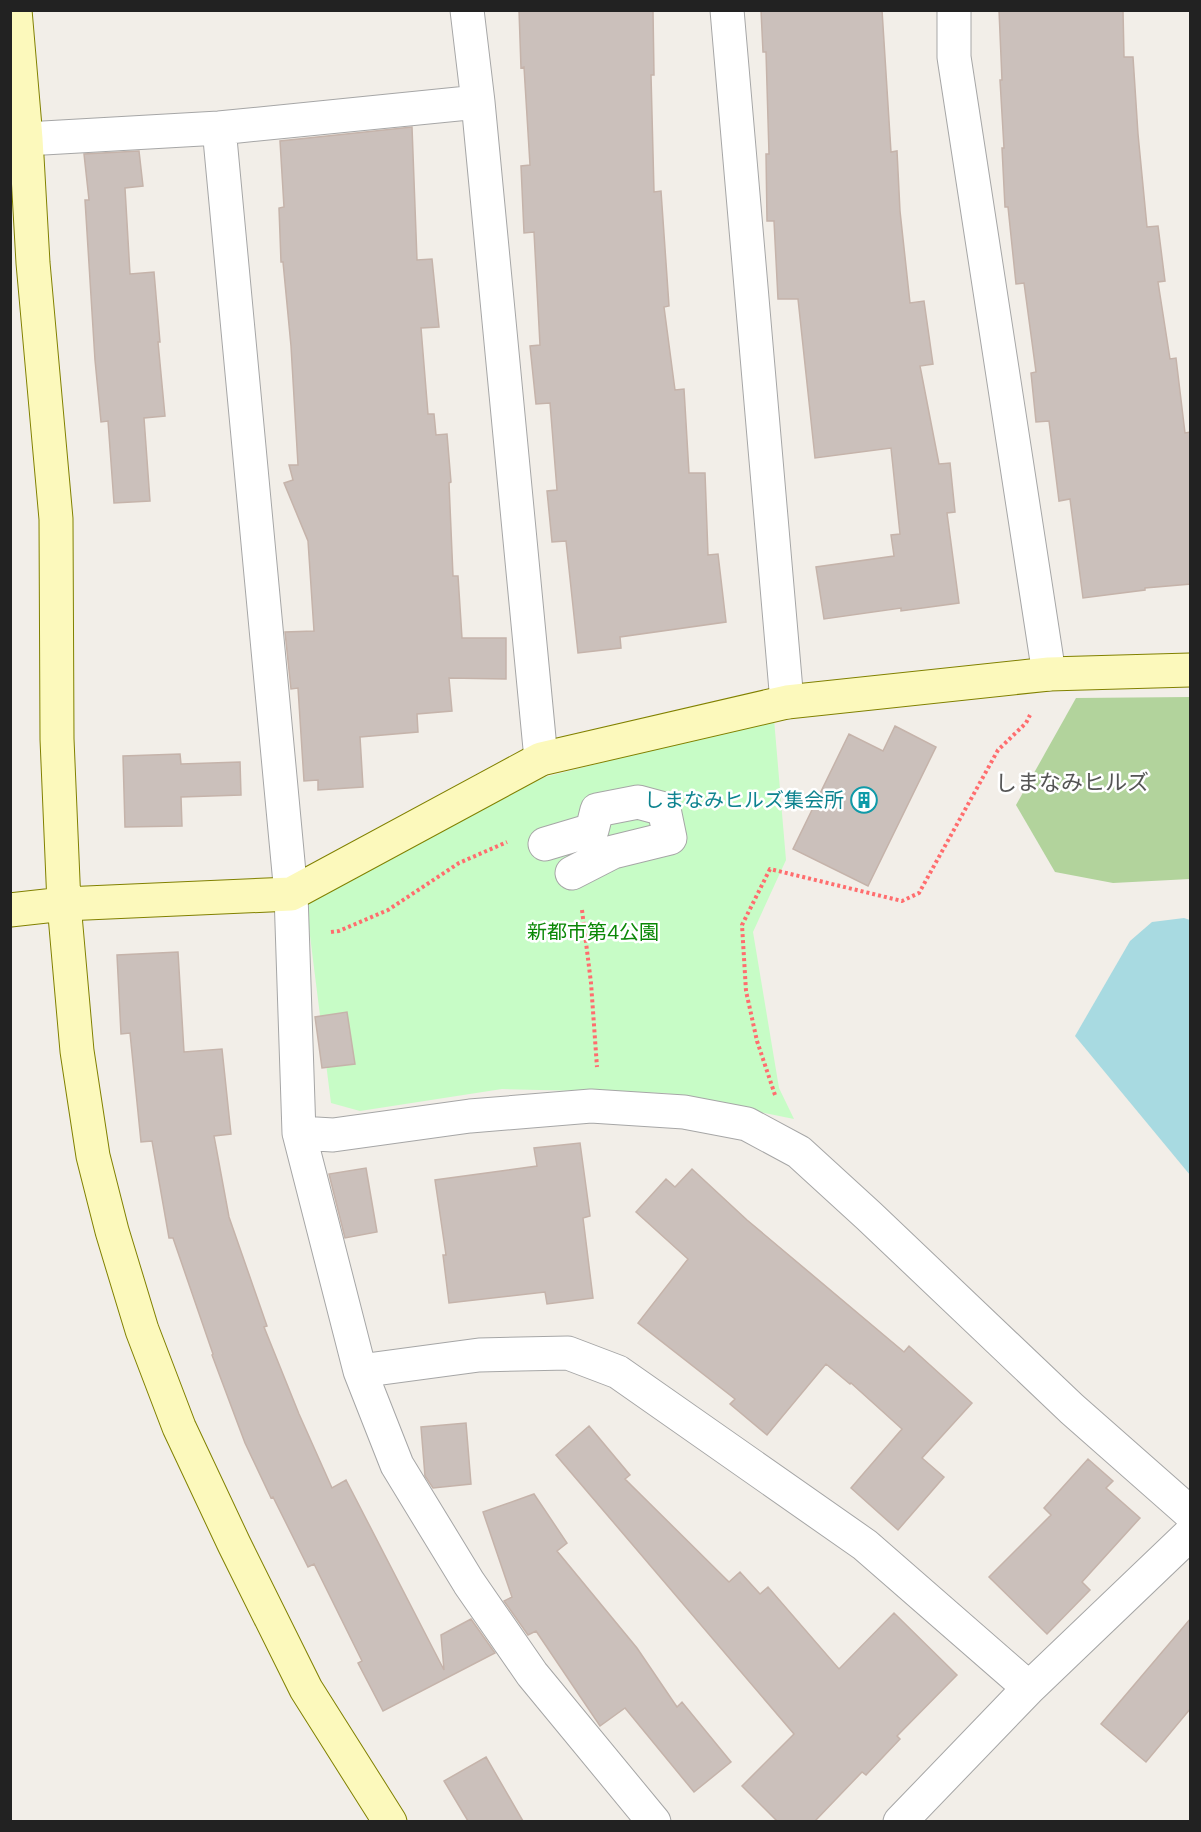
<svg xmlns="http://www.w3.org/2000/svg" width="1201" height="1832" font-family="'DM Sans','Noto Sans JP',sans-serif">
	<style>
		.forest { fill: #b2d39c }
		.park { fill: #c7fcc6 }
		.water { fill: #a8dae1 }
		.building { fill: #cbc0bb; stroke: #c5b3aa; stroke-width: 1.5 }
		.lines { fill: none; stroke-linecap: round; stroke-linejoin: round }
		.street-casing { stroke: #a6a6a6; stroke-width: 35 }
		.secondary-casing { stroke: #818100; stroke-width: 35 }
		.path { stroke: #ff6d6e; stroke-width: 4; stroke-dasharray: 3 3; stroke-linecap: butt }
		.street { stroke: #fff; stroke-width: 33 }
		.secondary { stroke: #fcf9bc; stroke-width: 33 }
		.labels { text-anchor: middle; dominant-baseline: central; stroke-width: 5; stroke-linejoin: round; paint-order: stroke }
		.culture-label { font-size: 20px; fill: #0d838f; stroke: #fff; text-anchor: end }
		.park-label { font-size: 20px; fill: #0b8807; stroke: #fff }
		.quarter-label { font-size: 22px; fill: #555; stroke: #fff }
	</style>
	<rect width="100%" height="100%" fill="#f2eee8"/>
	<path class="forest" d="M 1190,697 L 1190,879 L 1113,883 L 1055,872 L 1016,805 L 1076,698 Z"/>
	<path class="park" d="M 774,719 L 786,860 L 753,932 L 779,1088 L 794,1119 L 666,1093 L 502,1089 L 360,1111 L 331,1103 L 305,896 L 545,777 Z"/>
	<path class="water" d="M 1184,918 L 1190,920 L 1190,1175 L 1075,1036 L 1130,941 L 1152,922 Z"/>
	<path class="building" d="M 519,10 L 653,10 L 654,75 L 651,75 L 654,192 L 661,191 L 669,306 L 664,307 L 675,390 L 684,389 L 689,473 L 705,473 L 708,555 L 718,554 L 726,622 L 620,637 L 621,648 L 578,653 L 566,541 L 552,542 L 547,491 L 557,490 L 550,403 L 536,404 L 530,346 L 540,345 L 534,232 L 524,233 L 521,166 L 530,165 L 524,67 L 521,68 Z
		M 761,10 L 882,10 L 891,152 L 897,151 L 900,211 L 910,303 L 924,301 L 933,364 L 920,366 L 939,464 L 950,463 L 955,512 L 947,513 L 959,603 L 901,611 L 901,608 L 824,619 L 816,567 L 894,556 L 891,535 L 900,534 L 891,448 L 815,458 L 798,299 L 778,299 L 774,221 L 767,221 L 766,154 L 769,154 L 766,52 L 763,52 Z
		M 999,10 L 1123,10 L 1124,57 L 1133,57 L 1138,134 L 1147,227 L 1158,226 L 1165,281 L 1158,282 L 1170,359 L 1176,358 L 1185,433 L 1191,432 L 1191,584 L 1145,588 L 1145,590 L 1083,598 L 1070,499 L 1059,501 L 1049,421 L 1036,422 L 1031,373 L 1036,372 L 1024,283 L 1016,284 L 1008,207 L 1005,207 L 1002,148 L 1004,148 L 1000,80 L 1002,80 Z
		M 412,127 L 417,260 L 432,259 L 439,327 L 421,328 L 428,414 L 434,414 L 436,435 L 447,434 L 451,482 L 449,483 L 453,576 L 458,576 L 462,638 L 506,638 L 506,679 L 449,678 L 452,711 L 417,714 L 418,732 L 360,737 L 363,787 L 318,790 L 318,780 L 304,781 L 298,688 L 291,689 L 285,632 L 314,631 L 308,541 L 284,483 L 293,480 L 289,465 L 298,465 L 291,346 L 283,262 L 281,262 L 279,208 L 284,207 L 280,141 Z
		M 139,151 L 143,186 L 125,188 L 130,274 L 154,272 L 160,342 L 158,342 L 165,416 L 144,418 L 150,501 L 114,503 L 108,421 L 101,422 L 95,360 L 85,200 L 89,200 L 84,154 Z
		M 895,726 L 936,747 L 868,886 L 793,849 L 849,734 L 883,751 Z
		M 180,754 L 181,764 L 240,762 L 241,795 L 181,797 L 182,826 L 125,827 L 123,756 Z
		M 178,952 L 184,1052 L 222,1049 L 231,1134 L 214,1136 L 229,1217 L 267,1326 L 264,1327 L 299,1414 L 332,1488 L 346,1480 L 444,1670 L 441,1635 L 471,1619 L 495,1653 L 383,1711 L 358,1663 L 362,1661 L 314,1564 L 308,1567 L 273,1497 L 271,1498 L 245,1443 L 212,1355 L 213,1354 L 173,1238 L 169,1238 L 152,1141 L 141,1142 L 130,1033 L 121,1034 L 117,955 Z
		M 347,1012 L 355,1064 L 322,1068 L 315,1017 Z
		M 580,1143 L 590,1216 L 583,1218 L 593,1298 L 547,1304 L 545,1292 L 449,1303 L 443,1255 L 446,1255 L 435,1180 L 537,1166 L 534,1148 Z
		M 366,1168 L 377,1232 L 345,1238 L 329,1174 Z
		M 692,1169 L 747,1220 L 904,1352 L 909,1346 L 972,1403 L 922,1458 L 944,1477 L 898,1530 L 851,1488 L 902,1429 L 851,1383 L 850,1384 L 826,1364 L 767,1435 L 730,1404 L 735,1399 L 638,1323 L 688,1259 L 636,1212 L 666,1179 L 675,1187 Z
		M 466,1423 L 471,1484 L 433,1488 L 425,1476 L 421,1427 Z
		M 589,1426 L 630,1475 L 625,1479 L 729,1582 L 740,1572 L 760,1594 L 768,1587 L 839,1669 L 894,1613 L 957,1675 L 897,1736 L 900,1739 L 866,1775 L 862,1772 L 815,1821 L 777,1821 L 742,1786 L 794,1734 L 556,1455 Z
		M 1088,1459 L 1113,1481 L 1106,1488 L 1140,1518 L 1082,1582 L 1090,1590 L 1047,1634 L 989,1577 L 1051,1515 L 1044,1508 Z
		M 534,1494 L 567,1543 L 557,1551 L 637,1648 L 677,1707 L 682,1702 L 731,1762 L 694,1792 L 625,1708 L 600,1726 L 536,1631 L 528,1635 L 504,1601 L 512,1597 L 483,1512 Z
		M 1191,1618 L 1191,1708 L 1146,1762 L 1101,1724 Z
		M 486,1757 L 523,1821 L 468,1821 L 444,1781 Z"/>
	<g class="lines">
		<g class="street-casing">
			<path id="street" d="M 467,10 L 478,102 L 541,759
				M 727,10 L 787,702
				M 954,10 L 954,57 L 1049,674
				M 219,128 L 291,894 L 299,1133 L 333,1135 L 470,1116 L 591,1106 L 684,1112 L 747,1124 L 799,1152 L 869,1216 L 1072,1409 L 1190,1513
				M 26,139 L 219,128 L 478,102
				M 545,844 L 592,830 L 597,810 L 638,802 L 664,809 L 670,838 L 613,852 L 572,873
				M 299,1133 L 360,1371 L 397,1465 L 469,1583 L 532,1674 L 654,1822
				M 360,1371 L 479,1355 L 568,1353 L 618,1372 L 865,1545 L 1029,1688
				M 900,1822 L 1029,1688 L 1190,1534"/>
		</g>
		<g class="secondary-casing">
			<path id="secondary" d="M 15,10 L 26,139 L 33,263 L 56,519 L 57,739 L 64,904 L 77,1051 L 93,1156 L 112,1231 L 142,1330 L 179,1427 L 234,1544 L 306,1689 L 390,1822
				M 10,910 L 64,904 L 291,894 L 541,759 L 787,702 L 1049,674 L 1190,670"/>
		</g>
		<path class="path" d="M 582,910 L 591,983 L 597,1067
			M 331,932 L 339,931 L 388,910 L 459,863 L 507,842
			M 775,1095 L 757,1041 L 746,991 L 742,925 L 770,869 L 902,901 L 919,893 L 998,750 L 1026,723 L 1030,715"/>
		<use href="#street" class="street"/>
		<use href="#secondary" class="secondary"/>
	</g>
	<defs>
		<g id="building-ring" transform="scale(1.35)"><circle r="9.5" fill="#fff" stroke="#0f9aa8" stroke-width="1.5"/><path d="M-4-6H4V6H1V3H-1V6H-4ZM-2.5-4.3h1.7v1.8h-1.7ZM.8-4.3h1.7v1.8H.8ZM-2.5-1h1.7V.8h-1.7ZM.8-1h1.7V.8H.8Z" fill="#0f9aa8"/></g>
	</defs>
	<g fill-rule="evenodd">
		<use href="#building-ring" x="864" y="800"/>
	</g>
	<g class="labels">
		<g class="culture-label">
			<text x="844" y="800">しまなみヒルズ集会所</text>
		</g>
		<g class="park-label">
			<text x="593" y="932">新都市第4公園</text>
		</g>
		<g class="quarter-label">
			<text x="1072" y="782">しまなみヒルズ</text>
		</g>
	</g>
	<rect width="1201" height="1832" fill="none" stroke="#222222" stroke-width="24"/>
</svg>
